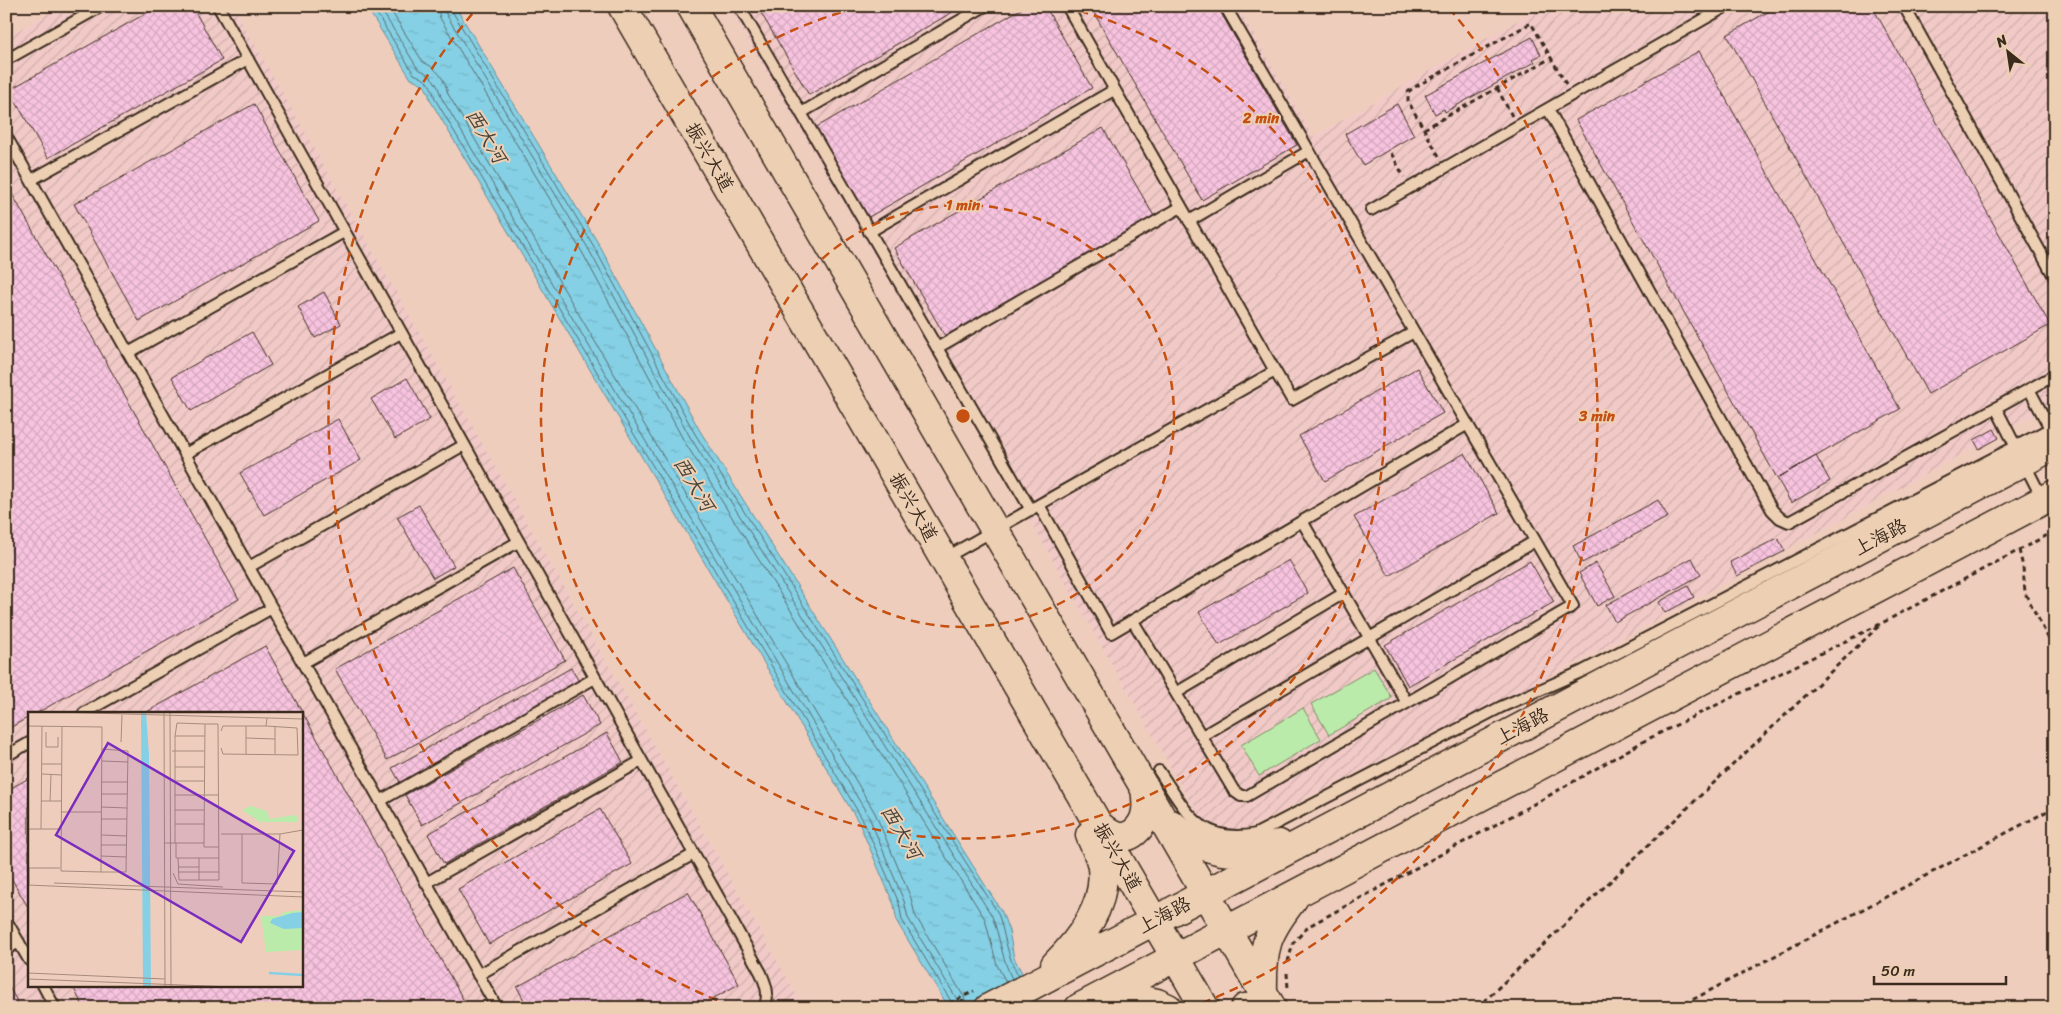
<svg xmlns="http://www.w3.org/2000/svg" width="2061" height="1014" font-family="Sriracha,'LXGW WenKai TC',sans-serif">
	<style>
		.industrial { fill: url(#industrial-furrows); fill-rule: evenodd }
		.grass { fill: #bbebaa; stroke: #7b8a64 }
		.water { fill: url(#water-ripples); stroke: #678e95 }
		.lines { fill: none; stroke-linecap: round; stroke-linejoin: round }
		.shore { stroke: #596c6e; stroke-width: 1 }
		.building { fill: url(#building-cross-hatch); stroke: #3b2a1e }
		.lane-casing { stroke: #3b2a1e; stroke-width: 14 }
		.secondary-casing { stroke: #3b2a1e; stroke-width: 31 }
		.path { stroke: #3b2a1e; stroke-width: 3; stroke-dasharray: 5 4; stroke-linecap: butt }
		.lane { stroke: #edd0b4; stroke-width: 10 }
		.secondary { stroke: #edd0b4; stroke-width: 28 }
		.ring { fill: none; stroke: #c55010; stroke-width: 2.5; stroke-dasharray: 9 6 }
		.labels { text-anchor: middle; dominant-baseline: central; stroke-width: 4; stroke-linejoin: round; paint-order: stroke }
		.street-label { font-size: 19px; fill: #3b2a1e; stroke: #edd0b4 }
		.water-label { font-size: 20px; font-style: italic; fill: #46433c; stroke: #edd0b4 }
		.inset-river { fill: none; stroke: #85d0e5; stroke-width: 2.5 }
		.inset-road { fill: none; stroke: #a78c7d; stroke-width: 1 }
		.view { fill: #7b2cbf; fill-opacity: 0.15; stroke: #7b2cbf; stroke-width: 2.5 }
		.inset-edge { fill: none; stroke: #3b2a1e; stroke-width: 2.5 }
		.centre { fill: #c55010; stroke: #edd0b4; stroke-width: 2.5 }
		.ring-label { font-size: 15px; text-anchor: middle; font-weight: bold; fill: #c55010; stroke: #edd0b4; stroke-width: 4; stroke-linejoin: round; paint-order: stroke }
	</style>
	<defs>
		<pattern id="industrial-furrows" width="10" height="10" patternUnits="userSpaceOnUse" patternTransform="scale(1.25)"><rect width="10" height="10" fill="#f1cac7"/><path d="M-1 1l2-2M0 10L10 0M9 11l2-2" fill="none" stroke="#d0aeaa"/></pattern>
		<pattern id="water-ripples" width="26" height="14" patternUnits="userSpaceOnUse" patternTransform="scale(1.25)"><rect width="26" height="14" fill="#85d0e5"/><path d="M2 4q2-2 4 0t4 0M15 11q2-2 4 0t4 0" fill="none" stroke="#74b3c4"/></pattern>
		<pattern id="building-cross-hatch" width="8" height="8" patternUnits="userSpaceOnUse" patternTransform="scale(1.25)"><rect width="8" height="8" fill="#f7c3df"/><path d="M0 0l8 8M0 8l8-8" fill="none" stroke="#d5a8bf"/></pattern>
	</defs>
	<rect width="100%" height="100%" fill="#efcdbd"/>
	<filter id="ink" filterUnits="userSpaceOnUse"><feTurbulence type="fractalNoise" baseFrequency=".02" numOctaves="2"/><feDisplacementMap in="SourceGraphic" scale="10" xChannelSelector="R" yChannelSelector="G"/><feConvolveMatrix kernelMatrix="1 2 1 2 8 2 1 2 1" color-interpolation-filters="sRGB"/></filter>
	<g filter="url(#ink)">
		<path class="industrial" d="M 62,6 L 233,6 L 804,1008 L 6,1008 L 6,37 ZM 29,713 L 301,713 L 301,985 L 29,985 Z
			M 728,6 L 1237,6 L 1313,137 L 1543,6 L 2055,6 L 2055,404 L 1609,646 L 1215,845 L 1036,531 Z"/>
		<path class="grass" d="M 1374,668 L 1392,698 L 1329,735 L 1311,704 Z
			M 1303,708 L 1321,739 L 1259,776 L 1241,745 Z"/>
		<path class="water" d="M 366,6 L 455,6 L 598,243 L 700,431 L 1002,912 L 1009,931 L 1014,958 L 1041,1008 L 949,1008 L 897,922 L 894,905 L 859,823 L 430,100 C 428,88 423,82 411,79 Z"/>
		<g class="lines">
			<path class="shore" d="M 372,6 L 414,74 C 427,79 432,85 435,99 L 863,820 L 899,903 L 902,920 L 952,1003 L 953,1008
				M 379,6 L 418,69 C 431,74 438,83 441,97 L 869,817 L 904,901 L 908,918 L 958,1001 L 959,1008
				M 388,6 L 423,62 C 437,68 445,79 448,94 L 875,813 L 911,898 L 915,915 L 964,997 L 967,1008
				M 437,6 L 440,18 L 582,252 L 684,441 L 985,919 L 997,965 L 1006,982
				M 445,6 L 446,14 L 588,248 L 690,437 L 992,916 C 1000,937 1002,959 1012,979
				M 451,6 L 452,11 L 593,245 L 695,434 L 998,913 C 1005,934 1007,956 1018,976"/>
		</g>
		<path class="building" d="M 159,6 L 192,6 L 222,60 L 48,158 L 9,90 Z
			M 757,6 L 963,6 L 809,95 Z
			M 1026,6 L 1045,6 L 1092,88 L 867,218 L 815,128 Z
			M 1090,6 L 1217,6 L 1297,145 L 1202,200 Z
			M 1778,6 L 1872,6 L 2050,325 L 1928,394 L 1727,35 Z
			M 1532,37 L 1541,55 L 1533,59 L 1535,62 L 1445,112 L 1444,109 L 1435,114 L 1425,95 Z
			M 1699,51 L 1900,409 L 1777,478 L 1576,120 Z
			M 254,104 L 319,221 L 139,321 L 74,204 Z
			M 1397,104 L 1414,135 L 1363,165 L 1345,134 Z
			M 1103,128 L 1154,216 L 945,336 L 894,248 Z
			M 6,183 L 239,599 L 37,713 L 29,713 L 29,717 L 6,730 Z
			M 324,292 L 341,324 L 315,338 L 298,307 Z
			M 252,332 L 271,365 L 191,411 L 172,377 Z
			M 1417,368 L 1443,413 L 1325,481 L 1299,436 Z
			M 407,378 L 430,419 L 395,439 L 371,399 Z
			M 338,419 L 361,460 L 264,515 L 240,473 Z
			M 1994,429 L 1999,438 L 1979,449 L 1974,440 Z
			M 1465,453 L 1499,513 L 1389,576 L 1354,517 Z
			M 1816,456 L 1830,481 L 1791,503 L 1777,478 Z
			M 1658,500 L 1668,517 L 1582,563 L 1573,546 Z
			M 419,505 L 454,566 L 433,578 L 397,517 Z
			M 1778,538 L 1785,551 L 1737,576 L 1730,562 Z
			M 1692,558 L 1701,575 L 1615,622 L 1606,605 Z
			M 1289,560 L 1308,593 L 1219,645 L 1199,612 Z
			M 1530,561 L 1554,602 L 1408,686 L 1385,645 Z
			M 1596,563 L 1615,596 L 1597,606 L 1579,573 Z
			M 513,568 L 565,660 L 387,760 L 335,669 Z
			M 1688,586 L 1694,597 L 1665,613 L 1659,602 Z
			M 265,646 L 468,1008 L 84,1008 L 72,985 L 301,985 L 301,713 L 145,713 Z
			M 571,668 L 580,683 L 401,784 L 392,768 Z
			M 583,695 L 600,725 L 422,825 L 405,795 Z
			M 607,733 L 623,762 L 444,864 L 428,834 Z
			M 29,778 L 29,909 L 6,869 L 6,791 Z
			M 600,809 L 632,864 L 489,944 L 458,889 Z
			M 688,892 L 739,984 L 696,1008 L 528,1008 L 517,987 Z
			M 6,982 L 21,1008 L 6,1008 Z"/>
		<g class="lines">
			<g class="lane-casing">
				<path id="lane" d="M 218,6 L 761,973 C 766,985 770,995 764,1008
					M 739,6 L 1031,510
					M 1904,6 L 2055,278
					M 6,60 L 102,6
					M 1548,109 L 1772,510 L 1780,518 L 1789,522 L 2055,375
					M 801,113 L 985,6
					M 6,136 L 497,1008
					M 31,180 L 248,59
					M 1371,210 L 1727,6
					M 1189,221 L 1309,151
					M 869,232 L 1114,90
					M 937,348 L 1181,207
					M 128,353 L 344,232
					M 1275,371 L 1292,400 L 1414,332
					M 2029,389 L 2053,434
					M 1996,408 L 2042,498
					M 185,454 L 401,333
					M 1039,505 L 1111,633 L 1468,424
					M 1302,521 L 1407,703
					M 945,558 L 1275,371 L 1067,6
					M 249,567 L 464,445
					M 1133,621 L 1234,791 L 1241,796 L 1247,796 L 1573,606 L 1225,6
					M 303,663 L 518,542
					M 1176,693 L 1344,593
					M 84,713 L 272,608
					M 1202,736 L 1535,541
					M 6,756 L 29,743
					M 1159,771 C 1186,811 1200,845 1256,834 L 1501,707 L 1583,671 L 2055,426
					M 380,801 L 595,678
					M 426,883 L 641,761
					M 6,920 L 29,960
					M 6,949 L 19,942
					M 478,975 L 694,854
					M 43,985 L 55,1008"/>
			</g>
			<g class="secondary-casing">
				<path id="secondary" d="M 622,6 L 1205,1008
					M 691,6 L 1272,1008
					M 1171,824 C 1211,856 1230,857 1279,844
					M 1100,826 C 1104,829 1108,833 1113,835 C 1129,843 1144,827 1146,811 C 1147,804 1146,795 1145,788
					M 1055,965 C 1080,940 1107,906 1102,868 C 1101,857 1094,845 1090,835
					M 1263,992 C 1262,946 1266,934 1294,898
					M 1100,1003 L 1128,997 L 1157,1003 L 1168,1008
					M 989,1008 L 2055,445
					M 1079,1008 L 2055,494
					M 1245,1008 L 1271,1006"/>
			</g>
			<path class="path" d="M 1497,88 L 1512,116
				M 1424,129 L 1551,58
				M 1391,153 L 1404,177
				M 1439,156 L 1408,101 L 1408,92 L 1413,88 L 1531,23 L 1566,84
				M 2019,550 L 2023,567 L 2025,593 L 2055,651
				M 1288,962 L 1293,943 L 1309,926 L 1543,799 L 1644,741 L 1882,623 L 2055,531
				M 1287,973 L 1288,989
				M 941,1008 L 974,991
				M 1477,1008 L 1881,624
				M 1677,1008 L 2055,807"/>
			<use href="#lane" class="lane"/>
			<use href="#secondary" class="secondary"/>
		</g>
	</g>
	<g class="ring">
		<circle cx="963" cy="416" r="211"/>
		<path d="M1065 7A422 422 0 1 1 861 7"/>
		<path d="M731 1006A634 634 0 0 1 477 8M1449 8A634 634 0 0 1 1195 1006"/>
	</g>
	<g class="labels">
		<g class="street-label">
			<text transform="translate(710 157) rotate(60)">振兴大道</text>
			<text transform="translate(914 507) rotate(60)">振兴大道</text>
			<text transform="translate(1880 537) rotate(-28)">上海路</text>
			<text transform="translate(1522 726) rotate(-28)">上海路</text>
			<text transform="translate(1118 857) rotate(60)">振兴大道</text>
			<text transform="translate(1164 915) rotate(-28)">上海路</text>
		</g>
		<g class="water-label">
			<text transform="translate(486 136) rotate(59)">西大河</text>
			<text transform="translate(694 484) rotate(59)">西大河</text>
			<text transform="translate(901 832) rotate(59)">西大河</text>
		</g>
	</g>
	<g transform="translate(28 712)">
		<rect width="275" height="275" fill="#efcdbd"/>
		<path d="M 223,94 L 239,99 L 242,107 L 266,103 L 270,104 L 270,110 L 232,110 L 214,98 Z" fill="#bbebaa"/>
		<path d="M 275,198 L 275,238 L 238,240 L 233,204 L 252,204 L 256,200 Z" fill="#bbebaa"/>
		<path d="M 113,0 L 118,0 L 121,43 L 123,275 L 115,274 ZM 275,200 L 275,216 L 256,217 L 242,211 L 244,207 L 264,201 Z" fill="#85d0e5"/>
		<path class="inset-river" d="M 241,261 L 275,263"/>
		<path class="inset-road" d="M 27,0 L 275,7M 136,0 L 137,275M 142,0 L 143,275M 0,14 L 74,15 L 73,160 L 33,159 L 34,15M 247,14 L 247,42M 193,19 L 195,14 L 238,14 L 239,6M 18,20 L 18,35 L 30,35 L 30,25M 147,24 L 149,11 L 177,12M 218,26 L 247,27M 93,30 L 94,3M 193,36 L 195,42 L 270,43 L 269,16 L 238,14M 144,39 L 176,39M 218,42 L 218,14M 74,49 L 100,50M 14,52 L 34,52M 147,55 L 176,55M 14,62 L 34,63M 147,69 L 176,69M 74,70 L 99,70M 73,82 L 99,82M 147,83 L 190,83M 13,89 L 33,89M 22,89 L 23,63M 73,95 L 99,96M 147,98 L 176,98M 33,100 L 73,100M 73,107 L 99,107M 147,112 L 176,112M 0,117 L 33,117M 13,117 L 14,14M 193,122 L 252,122 L 249,172 L 214,171 L 214,122M 252,122 L 275,118M 73,123 L 99,124M 136,131 L 176,131 L 177,12 L 190,12 L 191,168 L 151,168 L 150,146M 147,131 L 147,24 L 177,24M 148,131 L 148,146 L 191,146M 176,131 L 176,135 L 191,135M 73,133 L 99,133M 73,144 L 98,145M 171,146 L 171,168M 150,155 L 171,155M 0,156 L 32,156M 73,160 L 98,160 L 100,39 L 74,37M 150,160 L 191,160M 145,161 L 150,172 L 195,175M 26,171 L 275,180M 0,173 L 275,185M 1,173 L 1,156M 0,261 L 137,267M 0,267 L 205,275"/>
		<path class="view" d="M 80,31 L 266,139 L 213,230 L 28,123 Z"/>
		<rect width="275" height="275" class="inset-edge"/>
	</g>
	<circle cx="963" cy="416" r="8" class="centre"/>
	<g class="ring-label">
		<text x="1261" y="123">2 min</text>
		<text x="963" y="210">1 min</text>
		<text x="1597" y="421">3 min</text>
	</g>
	<rect width="2061" height="1014" fill="none" stroke="#edd0b4" stroke-width="25"/>
	<rect x="12" y="12" width="2036" height="989" fill="none" stroke="#3b2a1e" stroke-width="2" filter="url(#ink)"/>
	<g transform="translate(2008 52) rotate(330)" stroke="#edd0b4" stroke-width="4" paint-order="stroke">
	<path d="M0-4L9 19L0 12L-9 19Z" fill="#3b2a1e"/>
	<text y="-8" font-size="14" font-weight="bold" text-anchor="middle" fill="#3b2a1e">N</text>
	</g>
	<path d="M1874 976v8h132v-8" fill="none" stroke="#3b2a1e" stroke-width="2.5"/>
	<text x="1881" y="976" font-size="15" fill="#3b2a1e" stroke="#edd0b4" stroke-width="4" paint-order="stroke">50 m</text>
</svg>
